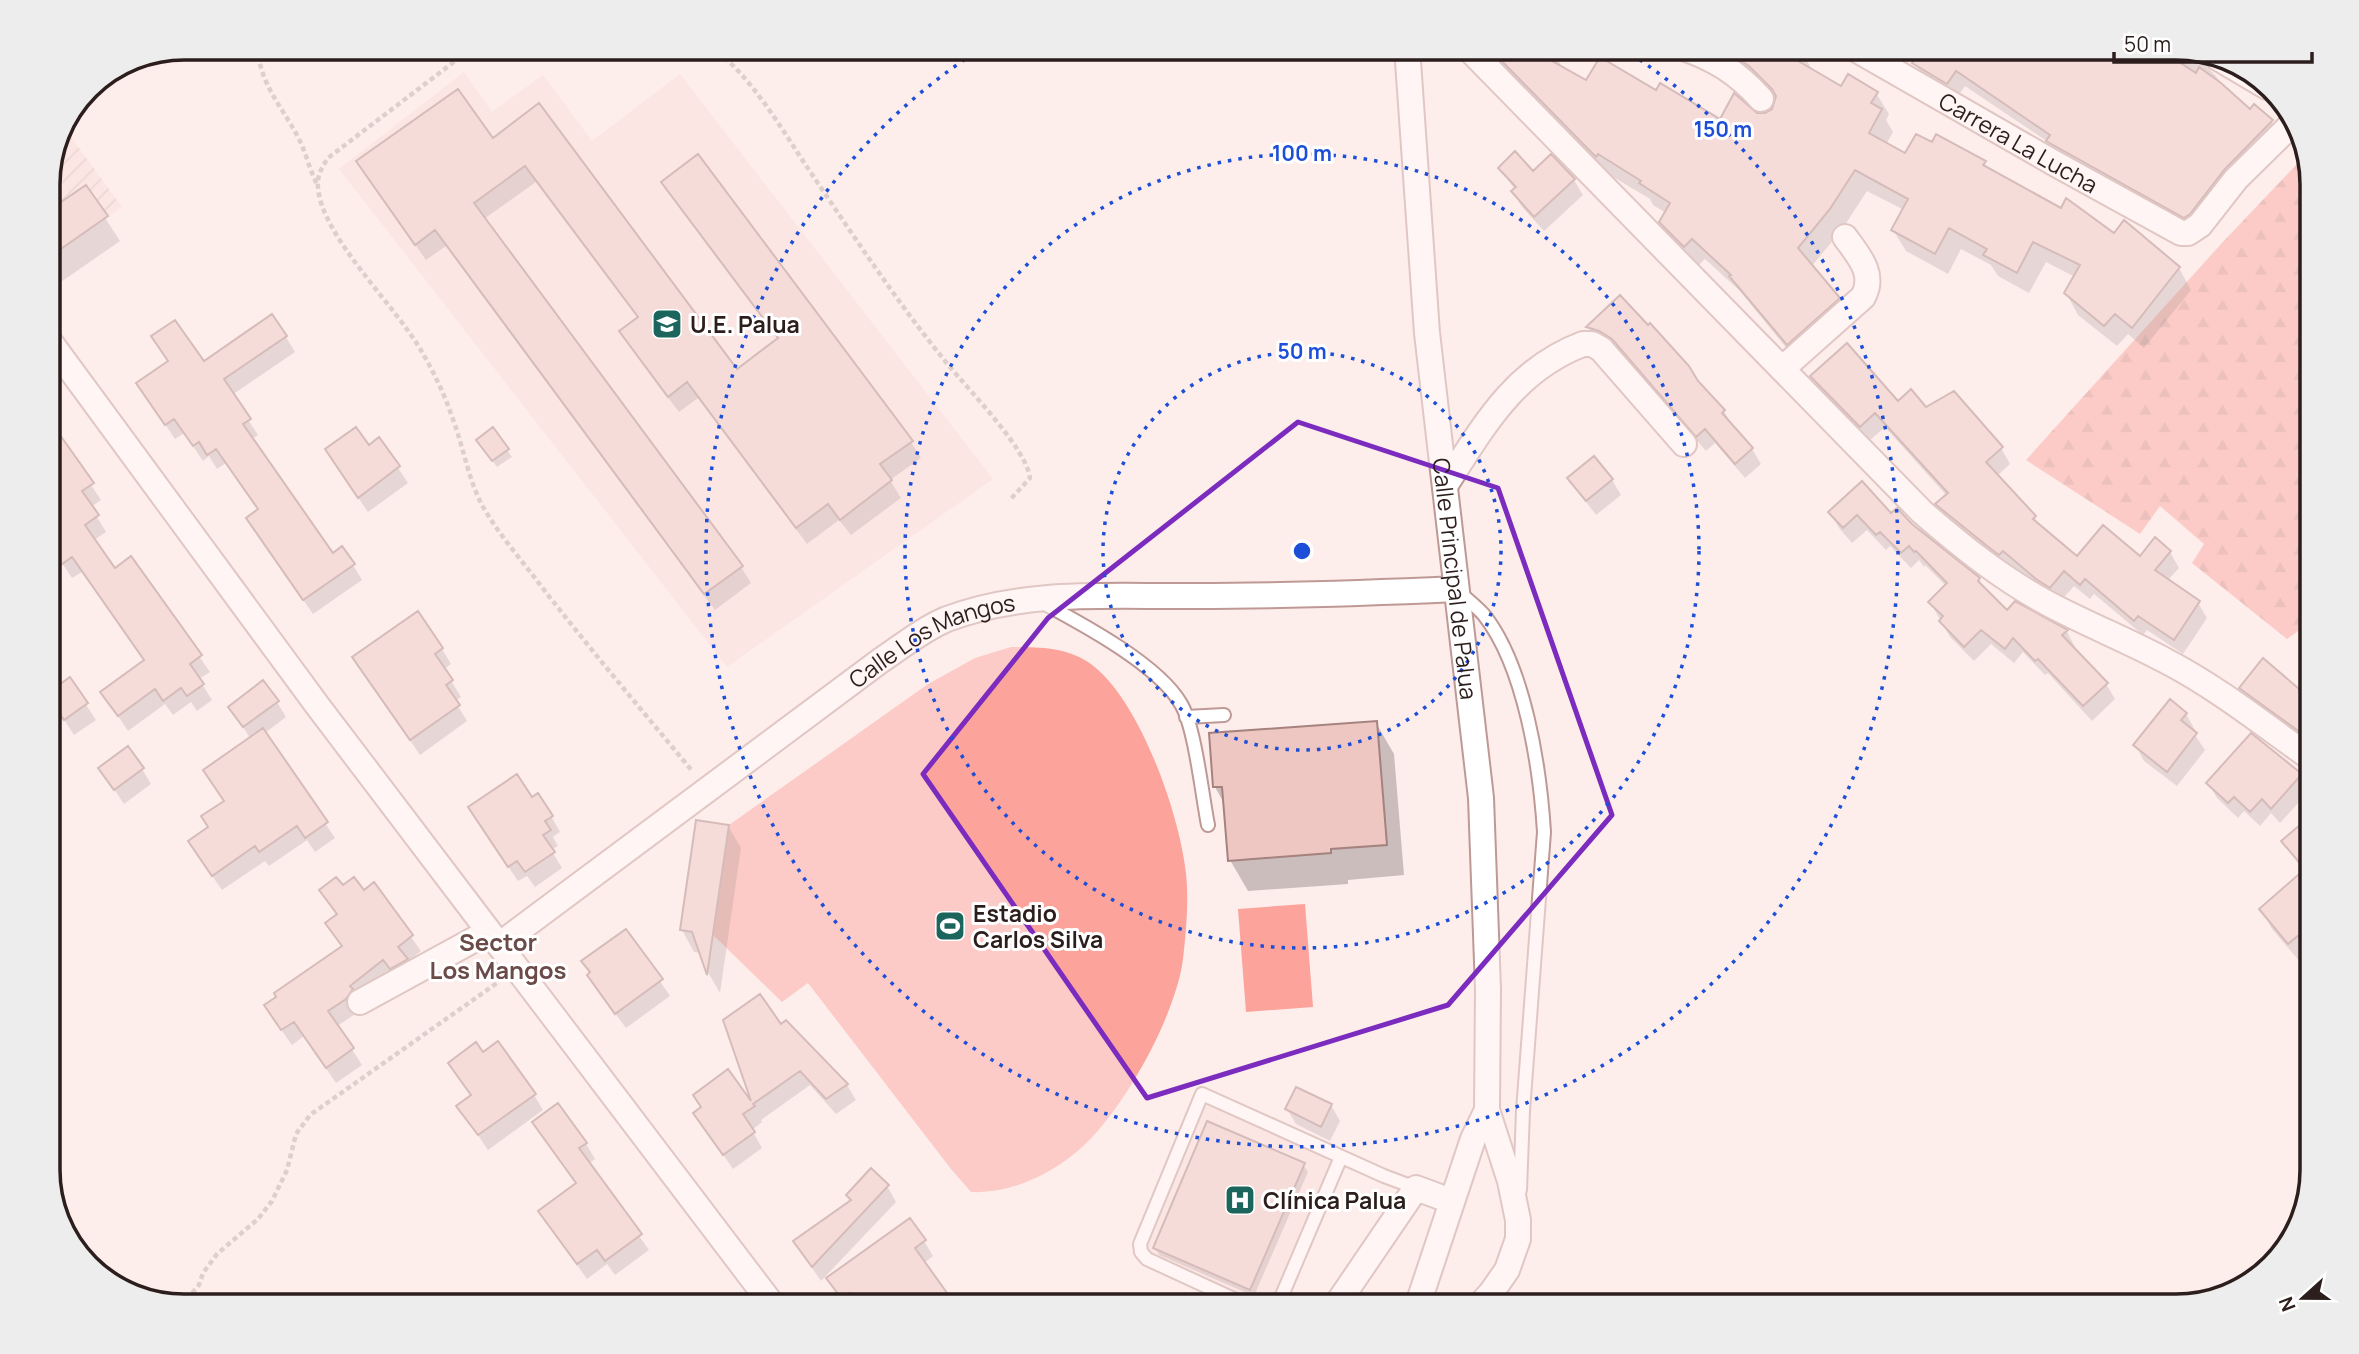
<svg xmlns="http://www.w3.org/2000/svg" width="2359" height="1354" font-family="Manrope,sans-serif">
	<style>
		.built { fill: #fbdedb }
		.industrial { fill: url(#industrial-furrows) }
		.forest { fill: url(#forest-firs) }
		.garden { fill: #fca39b }
		.shadow { fill: #0003 }
		.building { fill: #eec7c3; stroke: #a5827e; stroke-width: 2 }
		.lines { fill: none; stroke-linecap: round; stroke-linejoin: round }
		.lane-casing { stroke: #be9995; stroke-width: 16 }
		.street-casing { stroke: #be9995; stroke-width: 28 }
		.path { stroke: #b9a9a7; stroke-width: 4.5; stroke-dasharray: 5 3.5; stroke-linecap: butt }
		.lane { stroke: #fff; stroke-width: 12 }
		.street { stroke: #fff; stroke-width: 24 }
		.marked { fill: none; stroke: #7b2cbf; stroke-width: 5; stroke-linejoin: round }
		.ring { fill: none; stroke: #1d4ed8; stroke-width: 3.5; stroke-dasharray: 3.5 7 }
		.labels { text-anchor: middle; dominant-baseline: central; stroke-width: 6; stroke-linejoin: round; paint-order: stroke }
		.street-label { font-size: 23px; fill: #2c1e1c; stroke: #fff }
		.poi-label { font-size: 23px; font-weight: bold; fill: #2c1e1c; stroke: #fff; text-anchor: start }
		.neighbourhood-label { font-size: 24px; font-weight: bold; fill: #6b4b47; stroke: #fff }
		.rim { fill: none; stroke: #2c1e1c; stroke-width: 3.5 }
		.centre { fill: #1d4ed8; stroke: #fff; stroke-width: 3.5 }
		.ring-label { font-size: 21px; text-anchor: middle; font-weight: bold; fill: #1d4ed8; stroke: #fff; stroke-width: 6; stroke-linejoin: round; paint-order: stroke }
	</style>
	<defs>
		<pattern id="industrial-furrows" width="10" height="10" patternUnits="userSpaceOnUse" patternTransform="scale(1.75)"><rect width="10" height="10" fill="#fbdedb"/><path d="M-1 1l2-2M0 10L10 0M9 11l2-2" fill="none" stroke="#d7bebb"/></pattern>
		<pattern id="forest-firs" width="22" height="20" patternUnits="userSpaceOnUse" patternTransform="scale(1.75)"><rect width="22" height="20" fill="#fca39b"/><path d="M5 1l3.5 6h-7zM16 11l3.5 6h-7z" fill="#d88c85"/></pattern>
	</defs>
	<rect width="100%" height="100%" fill="#fdedeb"/>
	<path class="built" d="M 464,72 L 492,112 L 543,75 L 592,141 L 680,74 L 993,479 L 727,667 L 339,169 Z
		M 1199,1096 L 1341,1157 L 1277,1307 L 1251,1307 L 1141,1252 Z"/>
	<path class="industrial" d="M 62,125 L 122,207 L 48,258 L 48,175 L 58,131 Z"/>
	<path class="forest" d="M 2297,164 L 2311,179 L 2312,621 L 2287,639 L 2192,563 L 2204,544 L 2160,506 L 2140,534 L 2026,460 L 2221,244 Z"/>
	<path class="garden" d="M 1011,647 C 1037,647 1065,647 1088,662 C 1139,696 1180,815 1186,874 C 1189,902 1186,932 1183,959 C 1176,1015 1124,1110 1081,1148 C 1052,1174 1011,1194 971,1192 L 951,1169 L 808,983 L 782,1002 L 713,935 L 729,825 L 928,684 L 975,658 Z
		M 1305,904 L 1313,1007 L 1246,1012 L 1238,909 Z"/>
	<path class="shadow" d="M 1487,47 L 1551,47 L 1562,67 L 1587,82 L 1657,93 L 1721,121 L 1766,115 L 1777,105 L 1777,101 L 1763,87 L 1744,74 L 1732,53 L 1735,47 L 1799,47 L 1811,68 L 1810,70 L 1842,89 L 1876,93 L 1889,114 L 1886,120 L 1893,132 L 1886,145 L 1906,155 L 1932,145 L 1984,162 L 1990,171 L 2062,210 L 2114,235 L 2124,223 L 2179,268 L 2191,290 L 2144,348 L 2128,334 L 2117,346 L 2078,315 L 2066,293 L 2075,277 L 2046,262 L 2029,293 L 1998,276 L 1991,265 L 1961,249 L 1948,274 L 1906,251 L 1893,230 L 1904,210 L 1867,191 L 1841,231 L 1811,267 L 1838,299 L 1850,320 L 1800,365 L 1740,291 L 1705,259 L 1697,267 L 1673,243 L 1661,222 L 1666,213 L 1653,205 L 1650,199 L 1610,175 L 1608,177 L 1494,60 Z
		M 1895,47 L 2176,47 L 2191,51 L 2216,76 L 2224,89 L 2250,112 L 2254,106 L 2272,122 L 2281,138 L 2199,230 L 2057,157 L 2048,142 L 1965,86 L 1956,99 L 1924,79 L 1915,63 L 1916,61 Z
		M 538,106 L 737,372 L 779,340 L 673,199 L 663,182 L 911,442 L 921,458 L 890,480 L 901,498 L 851,535 L 839,520 L 807,544 L 698,398 L 679,412 L 631,348 L 621,332 L 639,319 L 536,182 L 484,219 L 741,567 L 751,583 L 715,610 L 446,246 L 426,260 L 368,178 L 492,141 Z
		M 2306,158 L 2311,175 L 2311,183 L 2300,164 Z
		M 1500,168 L 1574,180 L 1583,195 L 1544,231 L 1522,207 L 1513,192 L 1515,190 Z
		M 85,187 L 120,241 L 48,291 L 48,213 Z
		M 1620,298 L 1724,411 L 1733,428 L 1752,449 L 1761,464 L 1745,478 L 1715,443 L 1706,451 L 1623,355 L 1610,346 L 1597,342 L 1588,327 Z
		M 286,337 L 295,352 L 232,395 L 258,435 L 252,439 L 332,556 L 353,565 L 362,580 L 313,614 L 257,533 L 259,511 L 226,463 L 217,469 L 209,456 L 203,461 L 184,433 L 175,439 L 148,399 L 203,364 Z
		M 1812,377 L 1926,410 L 2001,448 L 2010,464 L 1997,476 L 2034,517 L 2040,527 L 2077,559 L 2140,559 L 2170,552 L 2179,568 L 2167,581 L 2198,603 L 2207,618 L 2183,654 L 2147,630 L 2143,635 L 2094,594 L 2090,599 L 2074,586 L 2060,602 L 2047,595 L 2012,565 L 2009,570 L 1946,519 L 1937,504 L 1947,496 L 1885,427 L 1869,441 L 1821,392 Z
		M 48,421 L 101,500 L 91,507 L 106,532 L 94,540 L 114,571 L 131,558 L 210,672 L 199,679 L 212,700 L 197,711 L 191,702 L 173,715 L 165,704 L 128,731 L 102,692 L 145,661 L 82,572 L 72,578 L 48,542 Z
		M 379,439 L 408,483 L 368,512 L 336,465 Z
		M 482,447 L 507,450 L 512,457 L 497,467 Z
		M 2312,460 L 2312,486 L 2301,468 Z
		M 1569,479 L 1612,480 L 1621,495 L 1596,515 Z
		M 1830,512 L 1891,516 L 1911,525 L 1979,579 L 1986,592 L 2007,613 L 2015,604 L 2067,632 L 2075,647 L 2073,649 L 2106,684 L 2115,699 L 2092,721 L 2048,673 L 2045,675 L 2023,652 L 2014,663 L 1991,644 L 1974,661 L 1950,637 L 1930,602 L 1946,586 L 1925,565 L 1924,567 L 1919,560 L 1911,568 L 1890,546 L 1886,550 L 1867,530 L 1852,543 L 1839,528 Z
		M 442,649 L 451,664 L 444,669 L 461,697 L 455,701 L 467,721 L 420,755 L 354,658 Z
		M 70,680 L 96,720 L 74,735 L 48,695 Z
		M 2241,688 L 2312,702 L 2312,748 L 2250,704 Z
		M 277,702 L 286,717 L 265,733 L 335,838 L 315,852 L 307,840 L 269,866 L 265,861 L 222,890 L 199,857 L 210,828 L 225,802 L 250,738 L 230,707 Z
		M 2186,714 L 2195,730 L 2193,732 L 2205,750 L 2177,786 L 2144,761 L 2136,746 Z
		M 1376,723 L 1394,754 L 1404,875 L 1348,880 L 1348,884 L 1248,891 L 1230,860 L 1225,805 L 1215,787 Z
		M 100,768 L 142,769 L 151,784 L 124,804 Z
		M 2301,775 L 2310,790 L 2280,823 L 2271,813 L 2260,826 L 2244,811 L 2238,818 L 2217,798 L 2208,783 Z
		M 531,799 L 551,816 L 560,832 L 553,837 L 558,846 L 551,850 L 562,868 L 535,887 L 527,876 L 518,881 L 479,823 Z
		M 2312,817 L 2312,953 L 2301,963 L 2272,929 L 2261,909 L 2304,872 L 2283,842 Z
		M 728,826 L 741,848 L 720,993 L 709,974 L 701,953 L 694,952 L 682,930 Z
		M 374,885 L 421,951 L 407,962 L 415,975 L 360,1006 L 354,1015 L 337,1026 L 362,1065 L 336,1083 L 304,1036 L 292,1045 L 275,1021 L 343,948 L 327,923 L 337,916 L 321,891 L 342,888 L 364,892 Z
		M 626,931 L 670,996 L 626,1028 L 598,990 L 584,961 Z
		M 725,1021 L 780,1026 L 786,1023 L 847,1085 L 856,1100 L 836,1114 L 810,1085 L 761,1120 L 762,1122 L 752,1130 L 762,1148 L 733,1169 L 695,1113 L 703,1108 L 728,1072 L 755,1108 Z
		M 482,1055 L 534,1095 L 543,1110 L 488,1150 L 459,1107 L 472,1097 L 450,1063 Z
		M 1331,1105 L 1340,1121 L 1330,1141 L 1296,1124 L 1287,1109 Z
		M 543,1137 L 586,1144 L 595,1159 L 588,1164 L 649,1250 L 615,1275 L 607,1264 L 587,1279 L 540,1212 L 577,1184 Z
		M 1303,1165 L 1308,1172 L 1254,1296 L 1159,1255 L 1155,1247 Z
		M 887,1186 L 896,1202 L 821,1281 L 804,1256 L 852,1201 L 848,1195 Z
		M 924,1241 L 933,1256 L 924,1263 L 955,1307 L 846,1307 L 828,1278 Z"/>
	<path class="building" d="M 1488,47 L 1550,47 L 1545,57 L 1586,80 L 1600,57 L 1656,90 L 1660,83 L 1720,119 L 1734,93 L 1757,113 L 1765,113 L 1772,109 L 1776,96 L 1772,89 L 1749,66 L 1719,47 L 1799,47 L 1793,58 L 1841,86 L 1848,74 L 1878,92 L 1871,103 L 1882,109 L 1869,133 L 1905,153 L 1916,134 L 1932,142 L 1936,134 L 1986,161 L 1983,165 L 2061,208 L 2066,198 L 2114,233 L 2124,220 L 2180,267 L 2132,328 L 2115,314 L 2104,326 L 2064,293 L 2080,265 L 2033,242 L 2017,273 L 1983,255 L 1987,249 L 1949,228 L 1935,254 L 1891,230 L 1908,199 L 1855,170 L 1830,209 L 1798,248 L 1840,298 L 1787,345 L 1729,276 L 1731,275 L 1692,239 L 1684,247 L 1659,222 L 1670,203 L 1639,183 L 1641,181 L 1598,154 L 1596,157 Z
		M 1923,47 L 2156,47 L 2196,73 L 2199,67 L 2221,83 L 2250,109 L 2254,104 L 2273,120 L 2225,169 L 2190,214 L 2184,218 L 2046,141 L 2050,135 L 1956,71 L 1947,84 L 1912,63 Z
		M 458,89 L 493,138 L 539,103 L 737,369 L 778,338 L 661,182 L 698,154 L 913,441 L 880,464 L 892,480 L 840,520 L 828,504 L 796,528 L 687,382 L 668,397 L 619,331 L 638,317 L 525,166 L 474,203 L 743,566 L 704,594 L 435,230 L 415,245 L 356,161 Z
		M 1515,151 L 1533,171 L 1551,154 L 1575,179 L 1534,217 L 1511,191 L 1516,187 L 1498,168 Z
		M 86,185 L 108,216 L 48,258 L 48,211 Z
		M 1620,295 L 1648,325 L 1650,323 L 1689,366 L 1698,381 L 1725,410 L 1722,413 L 1753,448 L 1735,464 L 1705,429 L 1696,437 L 1612,339 L 1599,331 L 1586,327 Z
		M 272,314 L 287,336 L 224,379 L 251,419 L 243,424 L 333,553 L 342,546 L 355,564 L 303,600 L 246,518 L 258,509 L 216,449 L 207,455 L 199,442 L 193,446 L 174,419 L 165,425 L 136,383 L 168,361 L 151,336 L 175,320 L 204,361 Z
		M 1847,343 L 1898,401 L 1911,389 L 1926,407 L 1954,391 L 2003,447 L 1986,462 L 2036,516 L 2033,519 L 2077,556 L 2103,525 L 2140,556 L 2155,537 L 2171,551 L 2155,570 L 2200,601 L 2174,640 L 2138,616 L 2134,621 L 2085,579 L 2080,585 L 2064,571 L 2050,588 L 2036,579 L 2003,551 L 1999,555 L 1991,549 L 1935,504 L 1948,493 L 1875,413 L 1860,427 L 1810,376 Z
		M 48,418 L 94,483 L 82,491 L 99,515 L 85,525 L 115,568 L 131,556 L 202,655 L 190,664 L 204,684 L 187,696 L 181,688 L 163,701 L 155,689 L 118,716 L 100,692 L 144,660 L 72,557 L 58,567 L 48,551 Z
		M 356,427 L 369,445 L 379,437 L 400,466 L 358,498 L 325,449 Z
		M 493,427 L 509,449 L 492,461 L 476,440 Z
		M 1594,456 L 1613,479 L 1586,501 L 1567,478 Z
		M 1862,481 L 1891,513 L 1897,508 L 1912,524 L 1980,578 L 1978,581 L 2007,610 L 2015,601 L 2068,630 L 2062,635 L 2108,683 L 2083,706 L 2038,659 L 2035,661 L 2013,638 L 2005,649 L 1981,630 L 1964,647 L 1939,621 L 1943,616 L 1928,602 L 1947,583 L 1916,551 L 1914,552 L 1909,546 L 1901,553 L 1880,532 L 1876,535 L 1857,515 L 1843,528 L 1828,512 Z
		M 418,611 L 443,648 L 435,654 L 453,680 L 446,685 L 460,705 L 410,740 L 352,657 Z
		M 2263,658 L 2312,700 L 2312,727 L 2304,735 L 2239,688 Z
		M 70,677 L 88,703 L 64,720 L 48,697 L 48,693 Z
		M 263,680 L 279,701 L 243,727 L 228,707 Z
		M 2170,699 L 2187,713 L 2181,720 L 2197,733 L 2167,772 L 2133,745 Z
		M 1377,721 L 1387,845 L 1331,849 L 1331,853 L 1228,861 L 1222,787 L 1213,787 L 1209,733 Z
		M 263,728 L 328,822 L 305,838 L 297,826 L 259,852 L 255,846 L 212,876 L 188,841 L 208,827 L 201,816 L 224,801 L 203,770 Z
		M 2251,733 L 2302,774 L 2271,809 L 2262,799 L 2250,812 L 2234,797 L 2228,803 L 2206,783 Z
		M 128,746 L 144,768 L 114,790 L 98,768 Z
		M 517,774 L 532,797 L 538,793 L 553,816 L 545,821 L 551,830 L 543,835 L 555,852 L 525,872 L 517,861 L 508,867 L 468,807 Z
		M 2312,815 L 2312,924 L 2288,944 L 2259,909 L 2305,869 L 2281,841 Z
		M 696,820 L 729,825 L 707,975 L 692,932 L 680,930 Z
		M 336,877 L 343,885 L 354,877 L 364,890 L 374,882 L 413,935 L 398,947 L 408,959 L 390,969 L 383,960 L 350,986 L 353,989 L 346,999 L 328,1011 L 354,1048 L 326,1068 L 294,1022 L 281,1030 L 264,1005 L 276,997 L 274,993 L 342,946 L 325,923 L 337,914 L 319,890 Z
		M 626,929 L 663,979 L 615,1014 L 587,975 L 590,972 L 581,961 Z
		M 760,994 L 781,1024 L 786,1020 L 848,1084 L 826,1099 L 800,1071 L 753,1104 L 755,1106 L 743,1114 L 755,1132 L 723,1155 L 693,1113 L 701,1107 L 693,1095 L 728,1069 L 751,1101 L 723,1020 Z
		M 498,1041 L 536,1094 L 478,1135 L 456,1106 L 471,1095 L 448,1063 L 476,1042 L 483,1052 Z
		M 1296,1087 L 1332,1104 L 1321,1127 L 1285,1109 Z
		M 558,1103 L 587,1143 L 579,1148 L 642,1234 L 605,1261 L 597,1250 L 577,1264 L 538,1211 L 576,1183 L 532,1122 Z
		M 1207,1121 L 1305,1163 L 1250,1290 L 1153,1248 Z
		M 871,1168 L 889,1185 L 812,1267 L 793,1241 L 851,1200 L 846,1195 Z
		M 910,1218 L 926,1240 L 915,1248 L 957,1307 L 860,1307 L 850,1293 L 842,1299 L 826,1278 Z"/>
	<g class="lines">
		<g class="lane-casing">
			<path id="lane" d="M 1460,593 C 1468,600 1477,607 1484,615 C 1525,667 1540,768 1544,832 L 1523,1111 L 1520,1190
				M 1043,603 C 1082,624 1159,665 1181,704 C 1195,727 1202,795 1208,825
				M 1186,717 L 1224,715
				M 1251,1307 L 1147,1259 L 1141,1252 L 1140,1244 L 1202,1094 L 1384,1176 L 1416,1188
				M 1277,1307 L 1341,1157"/>
		</g>
		<g class="street-casing">
			<g id="street">
				<path id="s1" d="M 1407,47 L 1427,333 L 1481,798 L 1488,989 L 1487,1110 L 1510,1181 L 1518,1220 L 1518,1239 L 1507,1270 L 1491,1293 L 1478,1307"/>
				<path d="M 1467,47 L 1922,512 C 1961,546 2001,578 2047,603 C 2086,624 2127,640 2166,661 C 2218,688 2264,725 2312,759"/>
				<path d="M 1681,47 C 1715,59 1737,72 1761,99"/>
				<path id="s2" d="M 1852,47 L 2054,163 L 2181,233 L 2188,233 L 2200,225 L 2236,179 L 2294,122"/>
				<path d="M 2218,58 L 2267,87"/>
				<path d="M 48,339 L 317,705 L 774,1307"/>
				<path d="M 1782,369 L 1863,297 C 1876,274 1858,255 1845,237"/>
				<path d="M 1445,486 C 1483,427 1514,370 1583,344 L 1592,344 L 1601,349 L 1684,444"/>
				<path id="s3" d="M 499,945 L 880,661 C 901,647 923,629 947,619 C 1026,589 1112,597 1195,596 C 1282,596 1369,593 1456,589"/>
				<path d="M 360,1002 L 488,932"/>
				<path d="M 1335,1307 L 1416,1188 L 1451,1201"/>
				<path d="M 1417,1307 L 1473,1139 L 1487,1110"/>
			</g>
		</g>
		<path class="path" d="M 257,47 C 261,86 281,105 298,137 C 306,152 309,169 317,184
			M 604,47 L 476,50 L 463,55 L 328,158 C 322,167 317,175 318,187 C 321,236 396,306 422,352 C 433,371 444,393 451,414 C 463,444 467,476 482,505 C 497,532 519,557 538,582 C 588,647 641,709 693,772
			M 711,47 C 750,74 781,128 807,167 C 853,235 898,304 950,367 C 970,391 1027,450 1030,478 L 1009,501
			M 181,1306 L 199,1285 L 203,1273 L 217,1254 L 258,1219 L 272,1201 L 287,1170 L 296,1134 L 310,1115 L 497,983"/>
		<use href="#lane" class="lane"/>
		<use href="#street" class="street"/>
	</g>
	<path d="M0 0H2359V1354H0ZM 1298,422 L 1498,488 L 1612,815 L 1448,1005 L 1147,1098 L 923,774 L 1048,618 Z" fill="#fdedeb" fill-opacity=".55" fill-rule="evenodd"/>
	<path class="marked" d="M 1298,422 L 1498,488 L 1612,815 L 1448,1005 L 1147,1098 L 923,774 L 1048,618 Z"/>
	<g class="ring">
		<circle cx="1302" cy="551" r="199"/>
		<circle cx="1302" cy="551" r="397"/>
		<path d="M1622 48A596 596 0 1 1 982 48"/>
	</g>
	<defs>
		<g id="school-square" transform="scale(1.575)"><rect x="-9" y="-9" width="18" height="18" rx="4" fill="#1b655d" stroke="#fff"/><path d="M0-5L7-2L0 1L-7-2ZM-4 1L0 2.5L4 1V4Q0 6-4 4Z" fill="#fff"/></g>
		<g id="stadium-square" transform="scale(1.575)"><rect x="-9" y="-9" width="18" height="18" rx="4" fill="#1b655d" stroke="#fff"/><path d="M0-5a6.5 5 0 1 0 0 10a6.5 5 0 1 0 0-10ZM-3.5-1.8h7v3.6h-7Z" fill="#fff"/></g>
		<g id="hospital-square" transform="scale(1.575)"><rect x="-9" y="-9" width="18" height="18" rx="4" fill="#1b655d" stroke="#fff"/><path d="M-5-5h3v3.5h4V-5h3V5h-3V1.5h-4V5h-3Z" fill="#fff"/></g>
	</defs>
	<g fill-rule="evenodd">
		<use href="#school-square" x="667" y="324"/>
		<use href="#stadium-square" x="950" y="926"/>
		<use href="#hospital-square" x="1240" y="1200"/>
	</g>
	<g class="labels">
		<g class="street-label">
			<text stroke="none"><textPath href="#s2" startOffset="192">Carrera La Lucha</textPath></text>
			<text stroke="none"><textPath href="#s1" startOffset="534">Calle Principal de Palua</textPath></text>
			<text stroke="none"><textPath href="#s3" startOffset="532">Calle Los Mangos</textPath></text>
		</g>
		<g class="poi-label">
			<text x="690" y="324">U.E. Palua</text>
			<text x="973" y="913">Estadio<tspan x="973" dy="26">Carlos Silva</tspan></text>
			<text x="1263" y="1200">Clínica Palua</text>
		</g>
		<g class="neighbourhood-label">
			<text x="498" y="941">Sector<tspan x="498" dy="28">Los Mangos</tspan></text>
		</g>
	</g>
	<path d="M0 0H2359V1354H0ZM184 60H2176A124 124 0 0 1 2300 184V1170A124 124 0 0 1 2176 1294H184A124 124 0 0 1 60 1170V184A124 124 0 0 1 184 60Z" fill="#eeeded" fill-rule="evenodd"/>
	<path class="rim" d="M184 60H2176A124 124 0 0 1 2300 184V1170A124 124 0 0 1 2176 1294H184A124 124 0 0 1 60 1170V184A124 124 0 0 1 184 60Z"/>
	<circle cx="1302" cy="551" r="10" class="centre"/>
	<g class="ring-label">
		<text x="1723" y="137">150 m</text>
		<text x="1302" y="161">100 m</text>
		<text x="1302" y="359">50 m</text>
	</g>
	<g transform="translate(2303 1298) rotate(249)" stroke="#ffffff" stroke-width="5" paint-order="stroke">
	<path d="M0-5L12 26L0 18L-12 26Z" fill="#2c1e1c"/>
	<text y="-10" font-size="19" font-weight="bold" text-anchor="middle" fill="#2c1e1c">N</text>
	</g>
	<path d="M2114 52v10h198v-10" fill="none" stroke="#2c1e1c" stroke-width="3.5"/>
	<text x="2124" y="52" font-size="21" fill="#2c1e1c" stroke="#ffffff" stroke-width="5" paint-order="stroke">50 m</text>
</svg>
